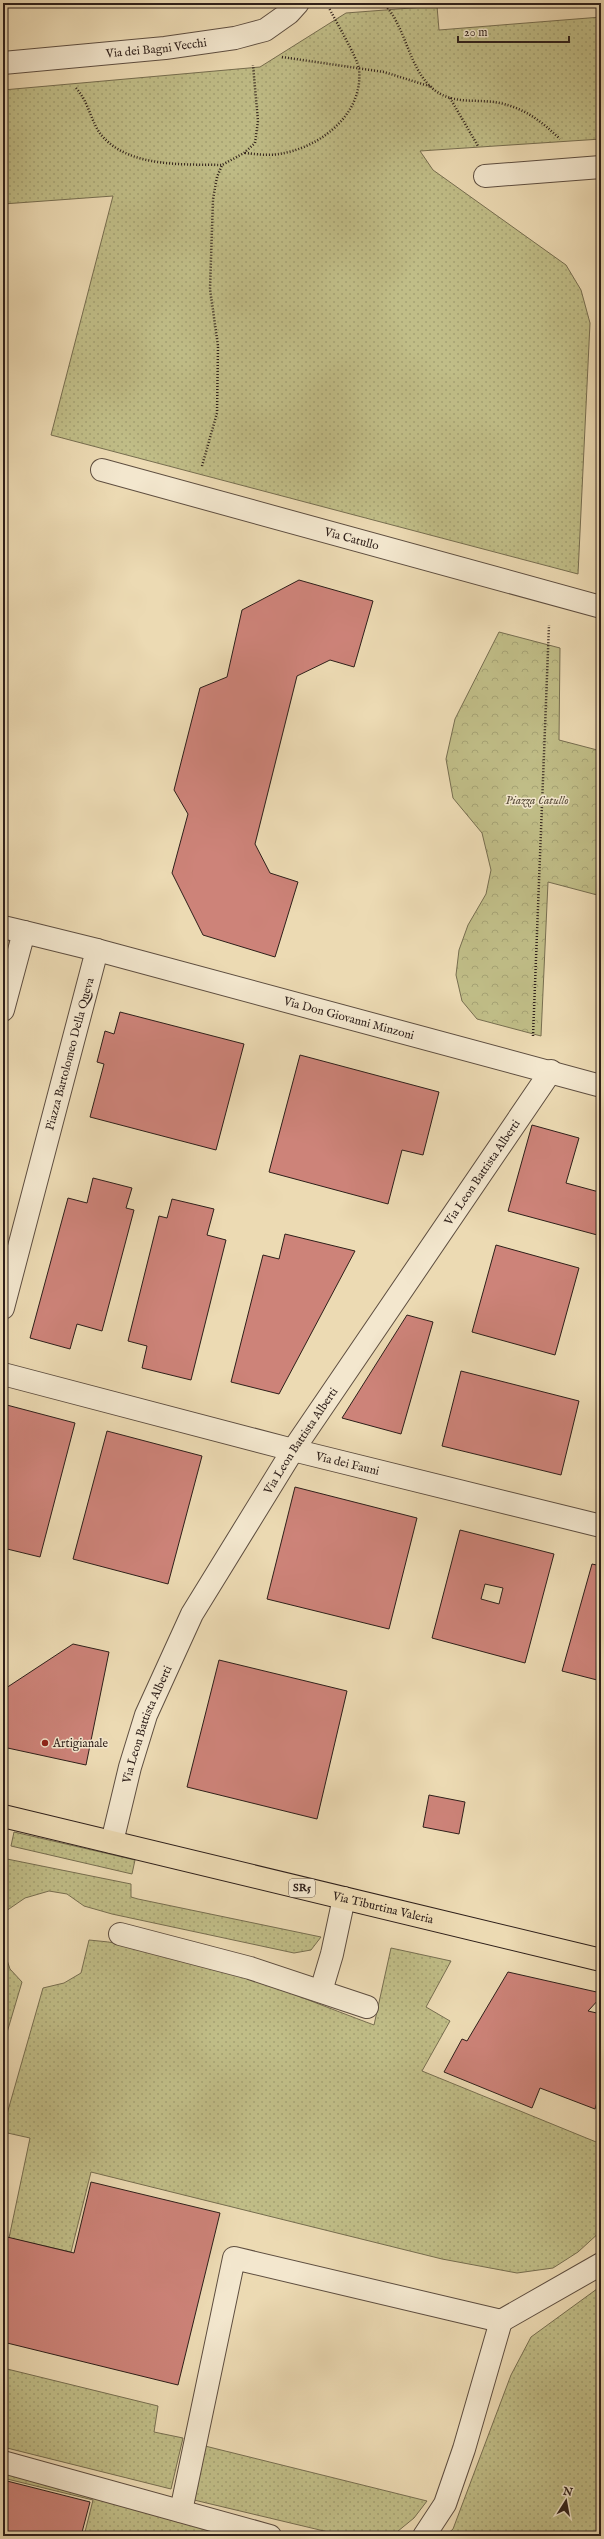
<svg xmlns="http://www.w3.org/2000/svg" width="604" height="2539" font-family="'IM FELL English',serif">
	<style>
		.grass { fill: url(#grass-dots); stroke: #776e50 }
		.park { fill: url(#park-crowns); stroke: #776e50 }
		.building { fill: #cd8379; stroke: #2e1f1a; fill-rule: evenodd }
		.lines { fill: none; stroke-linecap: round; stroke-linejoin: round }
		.minor-casing { stroke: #5e4e40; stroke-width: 24 }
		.major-casing { stroke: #2e1f1a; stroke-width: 24 }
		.path { stroke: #2e1f1a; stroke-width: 2.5; stroke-dasharray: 1 2; stroke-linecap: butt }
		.minor { stroke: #f3e7ce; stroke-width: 22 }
		.major { stroke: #ecdab3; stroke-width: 22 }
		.poi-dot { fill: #8f2418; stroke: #f3e7ce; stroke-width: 1.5 }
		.labels { text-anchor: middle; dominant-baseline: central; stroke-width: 3; stroke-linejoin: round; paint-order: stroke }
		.shield { fill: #f3e7ce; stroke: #695b50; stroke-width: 1 }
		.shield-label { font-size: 11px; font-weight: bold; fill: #2e1f1a }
		.street-label { font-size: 12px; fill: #2e1f1a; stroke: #f3e7ce }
		.park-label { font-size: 12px; font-style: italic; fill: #5a4e3b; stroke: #f3e7ce }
		.poi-label { font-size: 12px; fill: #2e1f1a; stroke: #f3e7ce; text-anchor: start }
	</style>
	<defs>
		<pattern id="grass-dots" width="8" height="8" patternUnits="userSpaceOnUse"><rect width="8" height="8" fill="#c0bd87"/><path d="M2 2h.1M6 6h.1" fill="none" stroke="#a5a274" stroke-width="1.8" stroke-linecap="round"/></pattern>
		<pattern id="park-crowns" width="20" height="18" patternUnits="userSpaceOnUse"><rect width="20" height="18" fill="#c0bd87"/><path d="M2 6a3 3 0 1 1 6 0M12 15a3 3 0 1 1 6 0" fill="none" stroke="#a5a274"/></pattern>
	</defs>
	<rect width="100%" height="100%" fill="#ecdab3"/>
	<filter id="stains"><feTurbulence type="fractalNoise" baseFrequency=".005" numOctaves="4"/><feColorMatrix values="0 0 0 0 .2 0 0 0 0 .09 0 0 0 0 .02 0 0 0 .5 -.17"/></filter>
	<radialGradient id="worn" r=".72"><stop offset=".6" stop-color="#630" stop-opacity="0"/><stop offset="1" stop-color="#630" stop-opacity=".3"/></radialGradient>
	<path class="grass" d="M 437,6 L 439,30 L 601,17 L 601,139 L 420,151 L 433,170 L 566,265 L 581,290 L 590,323 L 578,574 L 51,435 L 113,196 L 3,204 L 3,90 L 260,67 L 346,13 Z
		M 14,1832 L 135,1860 L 132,1874 L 11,1846 Z
		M 7,1859 L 131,1884 L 131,1897 L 138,1899 L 321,1937 L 311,1950 L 294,1953 L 112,1914 L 84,1906 L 67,1894 L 49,1891 L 25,1898 L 6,1911 L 3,1908 L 3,1868 Z
		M 89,1940 C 188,1948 282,1991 374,2025 L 391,1948 L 451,1961 L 426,2007 L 450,2021 L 422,2071 L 601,2144 L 601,2231 L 578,2252 L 553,2268 L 517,2273 L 442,2259 L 91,2172 L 71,2252 L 9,2238 L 30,2138 L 3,2132 L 3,2128 L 43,1988 L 64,1983 L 81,1973 Z
		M 3,1948 L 10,1969 L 22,1982 L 3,2046 Z
		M 601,2286 L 601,2536 L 445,2536 L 453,2529 L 511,2375 L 531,2337 Z
		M 3,2368 L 158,2406 L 154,2432 L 183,2438 L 171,2489 L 3,2447 Z
		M 205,2446 L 427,2501 L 414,2518 L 392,2536 L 345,2536 L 194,2500 Z
		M 3,2466 L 220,2526 L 217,2536 L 84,2536 L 93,2500 L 3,2478 Z"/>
	<path class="park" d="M 499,632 L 560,648 L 559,740 L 601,751 L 601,896 L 548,882 L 541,1036 L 477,1019 L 462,1001 L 456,975 L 459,950 L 468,925 L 486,894 L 491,870 L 482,833 L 453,798 L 446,759 L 455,719 Z"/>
	<path class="building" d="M 299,580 L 373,601 L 354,667 L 330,660 L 297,676 L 255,844 L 270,873 L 298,882 L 275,957 L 203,935 L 172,873 L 188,814 L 174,790 L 200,688 L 227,677 L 242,610 Z
		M 120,1012 L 244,1044 L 216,1150 L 90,1117 L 104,1064 L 97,1062 L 105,1031 L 114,1034 Z
		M 300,1055 L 439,1092 L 423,1155 L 402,1150 L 388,1204 L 269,1172 Z
		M 532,1125 L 579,1138 L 566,1183 L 599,1192 L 601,1184 L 601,1236 L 508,1211 Z
		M 93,1178 L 132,1188 L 126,1208 L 134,1210 L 102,1331 L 77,1324 L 70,1349 L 30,1338 L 68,1198 L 87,1203 Z
		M 172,1199 L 214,1209 L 207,1235 L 226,1240 L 191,1380 L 142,1368 L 147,1346 L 128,1341 L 159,1216 L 167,1218 Z
		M 285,1234 L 355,1251 L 279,1394 L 231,1382 L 263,1255 L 279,1259 Z
		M 496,1245 L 579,1268 L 555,1355 L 472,1332 Z
		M 407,1315 L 433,1322 L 401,1434 L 342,1418 Z
		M 461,1371 L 579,1401 L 561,1475 L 442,1446 Z
		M 3,1404 L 75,1423 L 40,1557 L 3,1548 Z
		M 107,1431 L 202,1456 L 168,1584 L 73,1559 Z
		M 601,1468 L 601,1482 L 597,1481 Z
		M 295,1487 L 417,1518 L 389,1629 L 267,1599 Z
		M 460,1530 L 554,1554 L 525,1663 L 432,1638 ZM 485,1584 L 503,1588 L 499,1604 L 481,1599 Z
		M 592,1564 L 601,1566 L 601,1681 L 562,1671 Z
		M 73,1644 L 109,1652 L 86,1765 L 3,1747 L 3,1690 Z
		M 219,1660 L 347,1691 L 317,1819 L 187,1787 Z
		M 429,1795 L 465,1802 L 459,1834 L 423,1827 Z
		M 508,1972 L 601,1993 L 601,1997 L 588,2011 L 601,2014 L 601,2088 L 595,2109 L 540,2088 L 532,2108 L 444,2072 L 462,2039 L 467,2041 Z
		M 91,2182 L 220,2213 L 178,2385 L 3,2342 L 3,2236 L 74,2253 Z
		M 3,2480 L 90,2502 L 81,2536 L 3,2536 Z"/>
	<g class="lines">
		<g class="minor-casing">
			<g id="minor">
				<path id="s1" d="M 3,63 L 165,48 L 235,38 L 265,30 L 289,13 L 298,3"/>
				<path d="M 485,176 L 601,167"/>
				<path id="s2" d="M 102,470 L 601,607"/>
				<path d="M 3,927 L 24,932"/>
				<path id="s3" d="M 97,950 L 601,1086"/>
				<path d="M 3,1010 L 24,932 L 97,950 L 3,1308"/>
				<path id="s4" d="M 3,1374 L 293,1450 L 601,1526"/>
				<path id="s5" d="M 112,1842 L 130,1767 L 146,1715 L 192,1614 L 293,1450 L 551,1071"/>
				<path d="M 120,1934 L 250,1968 L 367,2007"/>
				<path d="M 321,1991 L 332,1954 L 344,1898"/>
				<path d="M 3,2462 L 270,2536"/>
				<path d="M 181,2511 L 234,2258 L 501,2321 L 601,2264"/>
				<path d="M 424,2536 L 445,2504 L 464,2449 L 501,2321"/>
			</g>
		</g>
		<g class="major-casing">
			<g id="major">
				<path id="s6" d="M 3,1816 L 601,1960"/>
			</g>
		</g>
		<path class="path" d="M 384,3 C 388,9 393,14 396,21 C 408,43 413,71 432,88 C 453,106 476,98 500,103 C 526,109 541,121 560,139
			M 282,57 L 384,72 L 432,87
			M 76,88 C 89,102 91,123 102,136 C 130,168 185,164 222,165
			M 450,98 L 478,146
			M 245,153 C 256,154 268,156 279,154 C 319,148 364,115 359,69 C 358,59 334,18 328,6
			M 202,466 L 217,413 L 218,346 L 210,289 L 213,199 L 217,177 L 222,165 L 244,153 L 255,143 L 258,121 L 253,65
			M 533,1036 L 549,625"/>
		<use href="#minor" class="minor"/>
		<use href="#major" class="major"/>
	</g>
	<circle class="poi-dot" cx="45" cy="1743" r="4"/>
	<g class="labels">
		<rect class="shield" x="289" y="1879" width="26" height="18" rx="3"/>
		<g class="shield-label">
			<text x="302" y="1888">SR5</text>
		</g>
		<g class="street-label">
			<text stroke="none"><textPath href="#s1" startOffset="154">Via dei Bagni Vecchi</textPath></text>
			<text stroke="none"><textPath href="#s2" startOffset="259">Via Catullo</textPath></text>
			<text stroke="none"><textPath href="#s3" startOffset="261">Via Don Giovanni Minzoni</textPath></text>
			<text transform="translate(70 1054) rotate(-75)">Piazza Bartolomeo Della Queva</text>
			<text stroke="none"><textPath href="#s5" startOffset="771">Via Leon Battista Alberti</textPath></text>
			<text stroke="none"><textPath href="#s5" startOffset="447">Via Leon Battista Alberti</textPath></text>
			<text stroke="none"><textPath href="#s4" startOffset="356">Via dei Fauni</textPath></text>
			<text stroke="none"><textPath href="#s5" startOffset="123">Via Leon Battista Alberti</textPath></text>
			<text stroke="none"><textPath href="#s6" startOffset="391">Via Tiburtina Valeria</textPath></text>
		</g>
		<g class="park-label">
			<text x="537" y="800">Piazza Catullo</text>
		</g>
		<g class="poi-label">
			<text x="53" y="1743">Artigianale</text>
		</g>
	</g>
	<rect width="604" height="2539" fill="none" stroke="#ecdab3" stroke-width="16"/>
	<rect x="4" y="4" width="596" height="2531" fill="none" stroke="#2e1f1a" stroke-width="2"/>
	<rect x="8" y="8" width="588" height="2523" fill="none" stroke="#2e1f1a"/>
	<g transform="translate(566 2501) rotate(11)" stroke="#f3e7ce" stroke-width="3" paint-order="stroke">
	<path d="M0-3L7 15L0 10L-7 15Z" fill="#2e1f1a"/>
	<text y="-6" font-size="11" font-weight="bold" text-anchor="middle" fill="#2e1f1a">N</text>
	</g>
	<path d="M458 36v6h111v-6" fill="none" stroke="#2e1f1a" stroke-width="2"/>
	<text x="464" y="36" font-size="12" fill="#2e1f1a" stroke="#f3e7ce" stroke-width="3" paint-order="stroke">20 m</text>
	<rect width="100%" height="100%" filter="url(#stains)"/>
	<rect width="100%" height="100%" fill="url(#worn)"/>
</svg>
